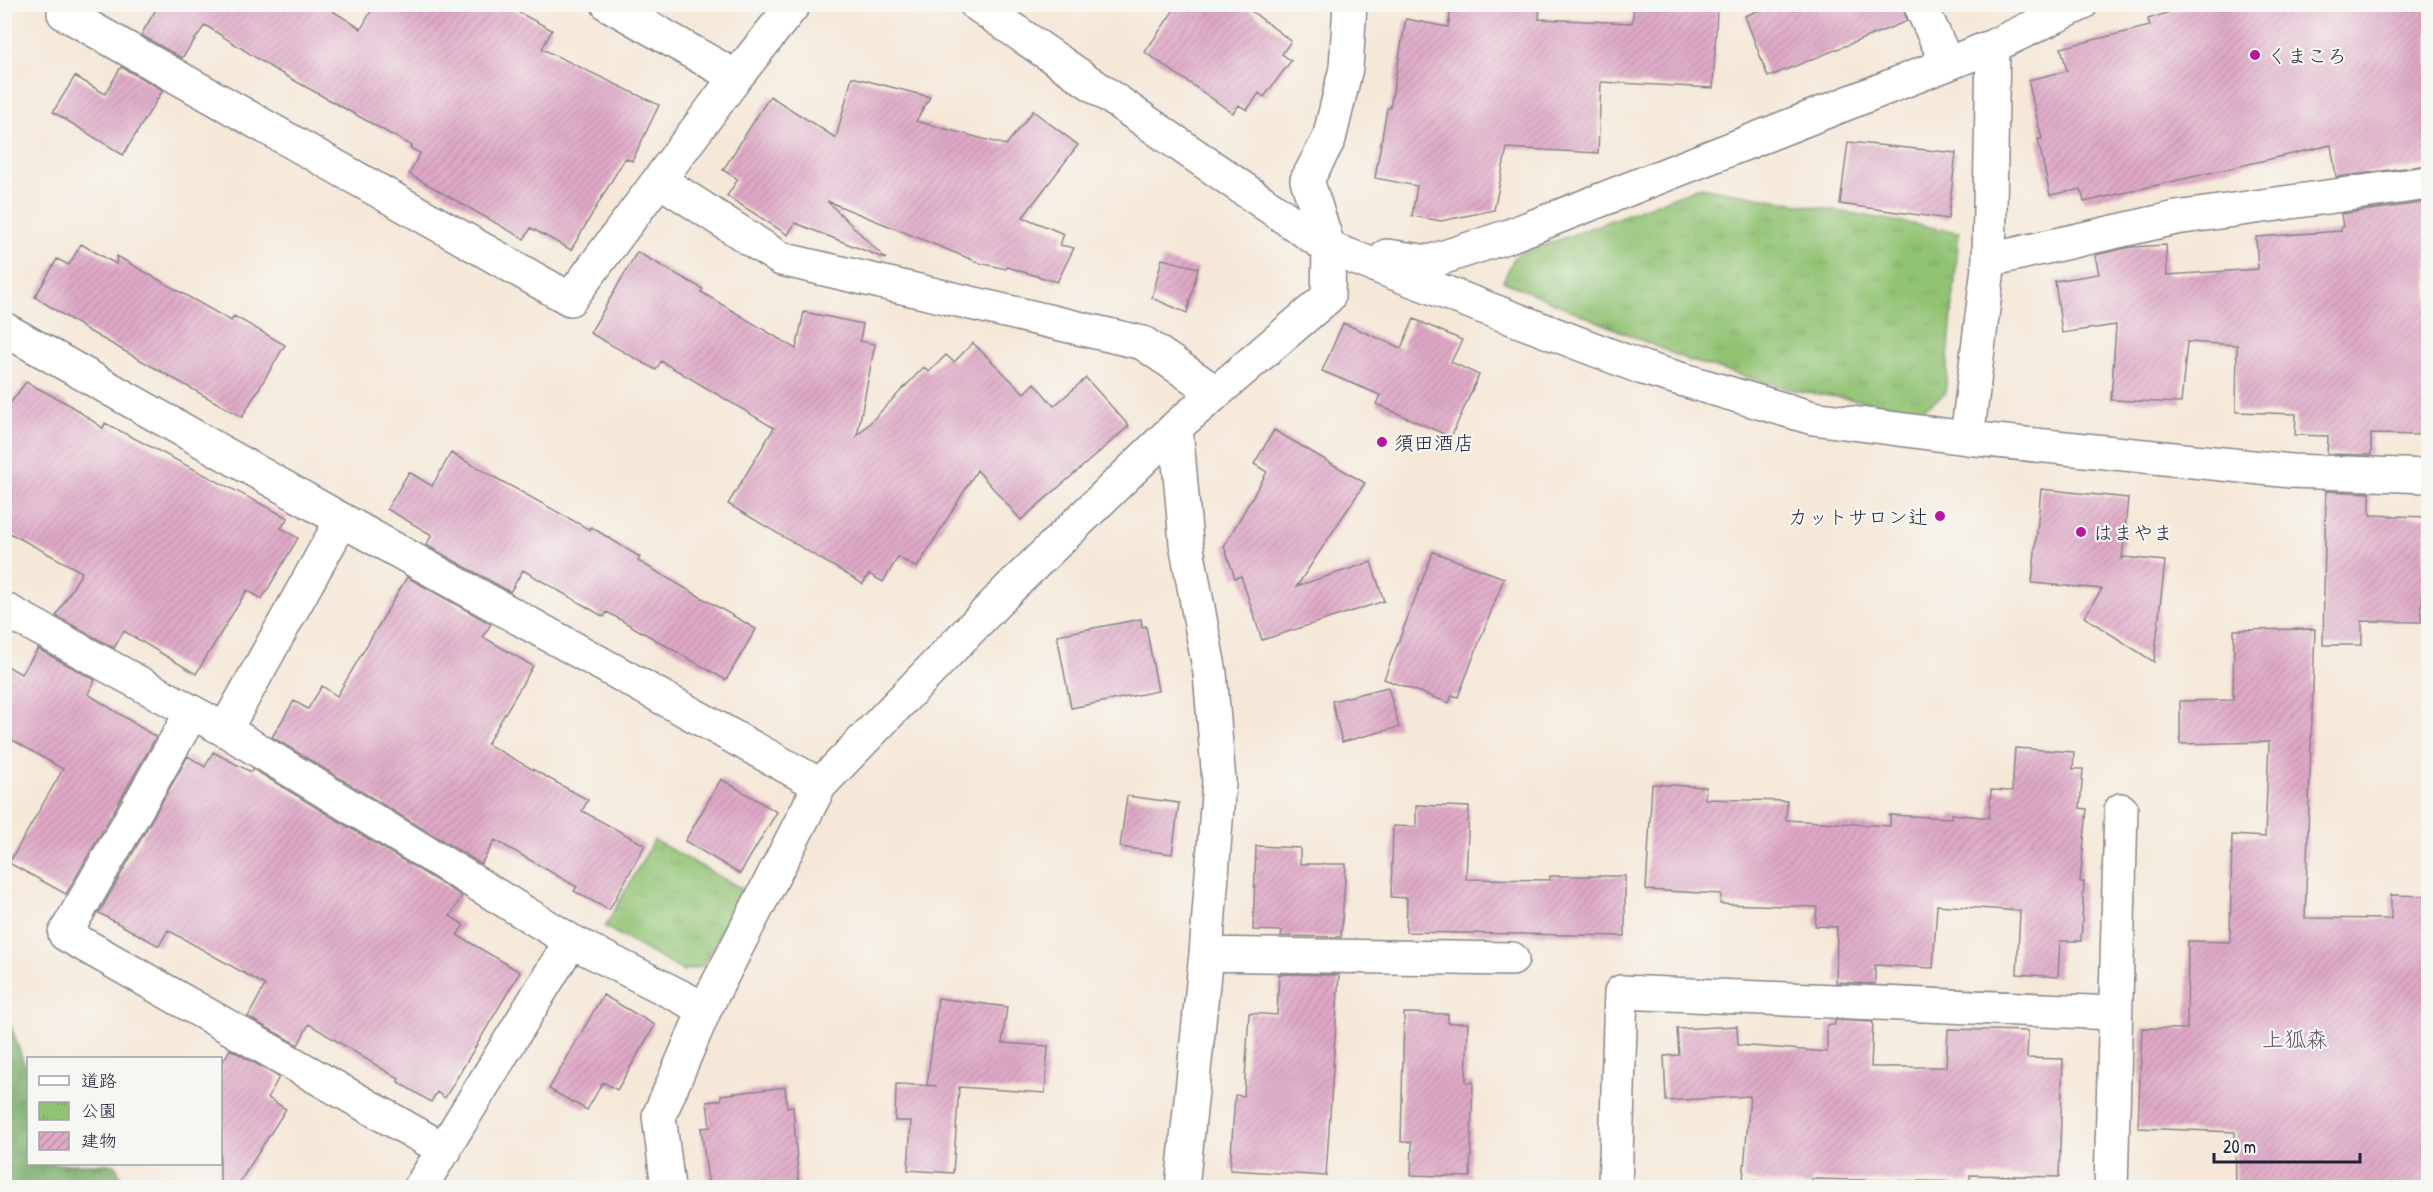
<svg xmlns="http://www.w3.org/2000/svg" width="2433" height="1192" font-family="'Patrick Hand','Klee One',sans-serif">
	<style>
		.forest { fill: url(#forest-crowns); stroke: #4c6650; stroke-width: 1.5 }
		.park { fill: url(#park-tufts); stroke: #5a7257; stroke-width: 1.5 }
		.building { fill: url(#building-hatch) }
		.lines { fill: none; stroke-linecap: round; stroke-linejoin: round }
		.street-casing { stroke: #8c858a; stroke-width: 36 }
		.secondary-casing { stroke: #8c858a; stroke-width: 36 }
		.street { stroke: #fff; stroke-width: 33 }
		.secondary { stroke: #fff; stroke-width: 33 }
		.poi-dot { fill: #b5179e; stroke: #f6f6f2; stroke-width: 2 }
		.labels { text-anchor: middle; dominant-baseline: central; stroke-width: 4.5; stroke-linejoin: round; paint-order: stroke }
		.poi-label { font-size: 20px; fill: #22223b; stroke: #f6f6f2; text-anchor: start }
		.quarter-label { font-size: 22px; fill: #64516c; stroke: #f6f6f2 }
	</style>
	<defs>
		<pattern id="forest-crowns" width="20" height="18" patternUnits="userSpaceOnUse" patternTransform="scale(1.5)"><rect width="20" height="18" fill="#75a965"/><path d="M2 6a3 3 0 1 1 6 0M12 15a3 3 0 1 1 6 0" fill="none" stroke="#608954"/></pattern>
		<pattern id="park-tufts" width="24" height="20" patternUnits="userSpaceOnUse" patternTransform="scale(1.5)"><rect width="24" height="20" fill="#92c373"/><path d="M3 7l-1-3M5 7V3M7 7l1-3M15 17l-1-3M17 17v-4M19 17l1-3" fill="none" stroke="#7ea764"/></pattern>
		<pattern id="building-hatch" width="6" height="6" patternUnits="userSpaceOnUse" patternTransform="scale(1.5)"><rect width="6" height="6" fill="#dfa9c6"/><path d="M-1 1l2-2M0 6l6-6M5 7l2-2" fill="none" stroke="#bf91ab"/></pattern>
	</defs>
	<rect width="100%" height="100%" fill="#f6f6f2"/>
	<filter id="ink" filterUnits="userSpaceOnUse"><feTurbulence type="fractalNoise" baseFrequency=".0167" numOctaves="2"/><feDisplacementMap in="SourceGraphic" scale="12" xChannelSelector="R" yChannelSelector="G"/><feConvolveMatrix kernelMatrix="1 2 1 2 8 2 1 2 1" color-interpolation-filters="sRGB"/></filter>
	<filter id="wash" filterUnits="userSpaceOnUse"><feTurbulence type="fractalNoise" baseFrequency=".008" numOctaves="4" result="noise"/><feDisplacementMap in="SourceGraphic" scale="24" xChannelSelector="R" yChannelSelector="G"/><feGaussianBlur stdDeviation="1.35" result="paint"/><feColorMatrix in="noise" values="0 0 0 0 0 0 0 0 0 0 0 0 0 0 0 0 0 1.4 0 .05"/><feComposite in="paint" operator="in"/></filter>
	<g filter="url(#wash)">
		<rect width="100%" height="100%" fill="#f5e8d8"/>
		<path class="forest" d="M 4,1006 L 24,1063 L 28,1068 L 28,1164 L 115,1164 L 126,1187 L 5,1187 Z"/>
		<path class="park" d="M 1700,187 L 1959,232 L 1945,394 L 1921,410 L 1792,390 L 1688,360 L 1503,281 L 1515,256 Z
			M 654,840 L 744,890 L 702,966 L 683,971 L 605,927 Z"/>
		<g id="blocks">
			<path class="building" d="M 159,4 L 322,4 L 361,29 L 375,4 L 503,4 L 552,30 L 542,49 L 659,105 L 632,161 L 625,158 L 571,250 L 531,228 L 524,239 L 409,174 L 420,153 L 410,148 L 412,146 L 272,68 L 205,25 L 182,58 L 141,35 Z
				M 1178,4 L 1242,4 L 1291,41 L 1282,54 L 1291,61 L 1264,97 L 1259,93 L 1247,110 L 1239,105 L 1233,113 L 1145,52 Z
				M 1452,4 L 1540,4 L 1539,19 L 1632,23 L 1634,4 L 1717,9 L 1713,88 L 1601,82 L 1598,153 L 1507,148 L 1494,210 L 1441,221 L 1412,216 L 1417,186 L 1375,178 L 1387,108 L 1390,108 L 1406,19 L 1448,27 Z
				M 1774,4 L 1902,4 L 1907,21 L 1768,77 L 1745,16 Z
				M 2195,4 L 2428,4 L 2428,165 L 2336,177 L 2331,145 L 2084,202 L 2081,189 L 2050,195 L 2038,139 L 2042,139 L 2028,80 L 2067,71 L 2061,48 L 2150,26 L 2148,19 Z
				M 121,67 L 163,90 L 123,155 L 53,112 L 75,76 L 105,94 Z
				M 852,77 L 930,97 L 916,121 L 1006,145 L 1033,111 L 1078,145 L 1023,217 L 1064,234 L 1060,245 L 1074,248 L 1057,282 L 1007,267 L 1006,269 L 980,263 L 827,201 L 886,259 L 795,223 L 788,235 L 727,196 L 738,179 L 723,170 L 770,96 L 836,138 Z
				M 1848,142 L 1956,153 L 1948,219 L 1840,204 Z
				M 2428,202 L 2428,435 L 2371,434 L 2371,455 L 2327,454 L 2328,436 L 2295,435 L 2296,414 L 2236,412 L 2237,345 L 2187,342 L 2181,403 L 2111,400 L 2116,325 L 2062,333 L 2055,281 L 2099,274 L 2095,255 L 2131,247 L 2166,245 L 2167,275 L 2258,269 L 2256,237 L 2341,231 L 2341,227 L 2343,227 L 2341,214 Z
				M 81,244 L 116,264 L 117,256 L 231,321 L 234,316 L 285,345 L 242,417 L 87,330 L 35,297 L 57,259 L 69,265 Z
				M 637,252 L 703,289 L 701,292 L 796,349 L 804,312 L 863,324 L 860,341 L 875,344 L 857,436 L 924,367 L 929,372 L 946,355 L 954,362 L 973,343 L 1024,393 L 1034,383 L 1054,406 L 1086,378 L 1129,426 L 1021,520 L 977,470 L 917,568 L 898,557 L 883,582 L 869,574 L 863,584 L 728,504 L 774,428 L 661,361 L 656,370 L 590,333 Z
				M 1162,259 L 1198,268 L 1187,313 L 1152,298 Z
				M 1414,319 L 1462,340 L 1451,362 L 1479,375 L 1451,437 L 1376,404 L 1380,395 L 1322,371 L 1343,323 L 1401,348 Z
				M 26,382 L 68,404 L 103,428 L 105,423 L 288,518 L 281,528 L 298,538 L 262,599 L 247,590 L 196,674 L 124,631 L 114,648 L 56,616 L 82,572 L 4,530 L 4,412 Z
				M 1274,430 L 1365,483 L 1297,586 L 1371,562 L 1384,601 L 1262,640 L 1241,576 L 1235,578 L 1224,546 L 1267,472 L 1254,464 Z
				M 451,453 L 590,530 L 591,527 L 640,557 L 638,561 L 756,629 L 726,680 L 607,612 L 604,617 L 523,570 L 510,592 L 426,545 L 432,535 L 387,509 L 409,472 L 432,486 Z
				M 2041,489 L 2128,498 L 2122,559 L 2124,557 L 2165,561 L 2154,662 L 2084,617 L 2102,589 L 2032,583 Z
				M 2326,491 L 2370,493 L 2370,515 L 2426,517 L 2421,622 L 2362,621 L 2362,645 L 2323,645 Z
				M 1433,552 L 1504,578 L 1458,697 L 1452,695 L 1449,703 L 1384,679 Z
				M 407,577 L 491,624 L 483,637 L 533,666 L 487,744 L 588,800 L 582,811 L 645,845 L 609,910 L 574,891 L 577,887 L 495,840 L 481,864 L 272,737 L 294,701 L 308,709 L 322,686 L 337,696 Z
				M 1141,619 L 1142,627 L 1146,626 L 1158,691 L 1071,708 L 1057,635 Z
				M 2315,629 L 2305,918 L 2391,919 L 2391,895 L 2428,896 L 2428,1188 L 2236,1188 L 2235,1132 L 2138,1128 L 2142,1028 L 2187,1029 L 2188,941 L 2230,942 L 2232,835 L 2265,837 L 2269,742 L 2180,744 L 2180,701 L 2233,700 L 2234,630 Z
				M 38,649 L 95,680 L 88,694 L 156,737 L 66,894 L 9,863 L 63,769 L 4,735 L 4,664 L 21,674 Z
				M 1388,687 L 1399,727 L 1342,742 L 1332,701 Z
				M 2015,748 L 2074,752 L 2073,769 L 2083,769 L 2080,808 L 2087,809 L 2080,882 L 2084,882 L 2081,941 L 2060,941 L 2058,977 L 2017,974 L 2020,911 L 1937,905 L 1933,968 L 1875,965 L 1875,984 L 1836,982 L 1837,927 L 1815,926 L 1817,907 L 1720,904 L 1721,894 L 1646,890 L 1652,784 L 1706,787 L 1705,799 L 1787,801 L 1786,820 L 1890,826 L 1890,815 L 1951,818 L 1952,814 L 1989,818 L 1991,790 L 2012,791 Z
				M 213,752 L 251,772 L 253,769 L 462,896 L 450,916 L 464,925 L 457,935 L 520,972 L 445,1098 L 437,1092 L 431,1102 L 398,1082 L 399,1079 L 309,1024 L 298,1045 L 248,1017 L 265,985 L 168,930 L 159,946 L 99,913 L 188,756 L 205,767 Z
				M 721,779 L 777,812 L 740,874 L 685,841 Z
				M 1127,796 L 1179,803 L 1172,854 L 1120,847 Z
				M 1416,805 L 1469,807 L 1466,879 L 1550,880 L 1550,876 L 1625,876 L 1625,936 L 1406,932 L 1407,898 L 1391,897 L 1393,826 L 1416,827 Z
				M 1256,846 L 1300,848 L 1300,864 L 1346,864 L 1341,937 L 1281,936 L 1282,931 L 1253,930 Z
				M 1279,974 L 1339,975 L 1326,1176 L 1230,1170 L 1235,1095 L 1244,1096 L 1249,1013 L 1277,1015 Z
				M 603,995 L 655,1025 L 617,1090 L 603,1082 L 587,1110 L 549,1089 Z
				M 938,998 L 1007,1007 L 1002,1043 L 1048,1046 L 1045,1093 L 959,1087 L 953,1173 L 908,1170 L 911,1121 L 895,1121 L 896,1084 L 937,1086 L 927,1085 Z
				M 1404,1013 L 1448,1014 L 1448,1023 L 1468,1023 L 1466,1082 L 1473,1082 L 1470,1177 L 1411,1175 L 1412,1142 L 1401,1142 Z
				M 1835,1020 L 1873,1022 L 1871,1067 L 1946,1067 L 1948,1029 L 2028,1031 L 2027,1058 L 2063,1059 L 2059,1177 L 1970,1175 L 1970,1182 L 1812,1179 L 1811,1186 L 1743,1180 L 1750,1096 L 1666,1101 L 1664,1056 L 1679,1055 L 1677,1029 L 1737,1026 L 1738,1045 L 1827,1052 L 1827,1025 L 1835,1025 Z
				M 230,1049 L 279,1077 L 268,1098 L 286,1109 L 236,1188 L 220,1188 L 220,1067 Z
				M 785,1087 L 787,1107 L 793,1106 L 799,1188 L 709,1188 L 701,1128 L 710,1127 L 707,1102 L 721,1100 L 721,1095 Z"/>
		</g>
	</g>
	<g filter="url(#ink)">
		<use href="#blocks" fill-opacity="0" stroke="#8c858a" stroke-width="1.5"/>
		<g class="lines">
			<g class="street-casing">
				<path id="street" d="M 69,4 L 64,13 L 570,299 L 736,77 L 794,4
					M 608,4 L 736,77
					M 1920,4 L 1947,63
					M 659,180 L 781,259 L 1143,343 L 1215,392
					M 1329,248 L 1643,368 L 1813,418 L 1967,438 L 2291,471 L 2428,476
					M 1387,256 L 1429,262 L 1509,236 L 1993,46 L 2081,4
					M 1989,260 L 2176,218 L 2428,183
					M 4,329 L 342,520 L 820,785
					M 1176,427 L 1186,543 L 1210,673 L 1219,781 L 1206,954 L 1182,1188
					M 1967,438 L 1989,260 L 1993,46
					M 4,609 L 225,730 L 571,941 L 705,1009
					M 191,714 L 65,934 L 445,1150
					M 225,730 L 342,520
					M 1206,954 L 1512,959
					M 420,1188 L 571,941
					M 668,1188 L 659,1116 L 705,1009 L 820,785 L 1010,588 L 1176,427 L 1328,297 L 1329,248 L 1307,180 L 1329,139 L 1346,68 L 1350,4
					M 1615,1188 L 1621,992 L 2114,1013
					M 2111,1188 L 2121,810"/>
			</g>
			<g class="secondary-casing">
				<path id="secondary" d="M 976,4 L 1329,248"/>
			</g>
			<use href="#street" class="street"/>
			<use href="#secondary" class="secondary"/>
		</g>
	</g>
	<g class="poi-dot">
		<circle cx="2255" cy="55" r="6"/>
		<circle cx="1382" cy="442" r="6"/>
		<circle cx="1940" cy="516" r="6"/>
		<circle cx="2081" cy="532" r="6"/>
	</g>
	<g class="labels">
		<g class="poi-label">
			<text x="2267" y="55">くまころ</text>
			<text x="1394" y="442">須田酒店</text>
			<text x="1928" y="516" text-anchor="end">カットサロン辻</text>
			<text x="2093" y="532">はまやま</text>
		</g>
		<g class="quarter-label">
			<text x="2295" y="1039">上狐森</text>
		</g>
	</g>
	<rect width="2433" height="1192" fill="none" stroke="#f6f6f2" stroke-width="24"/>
	<rect x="27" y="1057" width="195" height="108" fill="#f6f6f2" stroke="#a1a1a9" stroke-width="1.5"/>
	<rect x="39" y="1076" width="30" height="9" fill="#ffffff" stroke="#a1a1a9" stroke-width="1.5"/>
	<text x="81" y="1087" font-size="18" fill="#22223b">道路</text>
	<rect x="39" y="1102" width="30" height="18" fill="url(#park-tufts)" stroke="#a1a1a9" stroke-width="1.5"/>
	<text x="81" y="1117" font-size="18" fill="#22223b">公園</text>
	<rect x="39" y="1132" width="30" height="18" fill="url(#building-hatch)" stroke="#a1a1a9" stroke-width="1.5"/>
	<text x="81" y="1147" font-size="18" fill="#22223b">建物</text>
	<path d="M2214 1153v9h146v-9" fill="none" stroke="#22223b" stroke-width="3"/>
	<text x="2223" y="1153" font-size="18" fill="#22223b" stroke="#f6f6f2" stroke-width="4.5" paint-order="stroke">20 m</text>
</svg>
